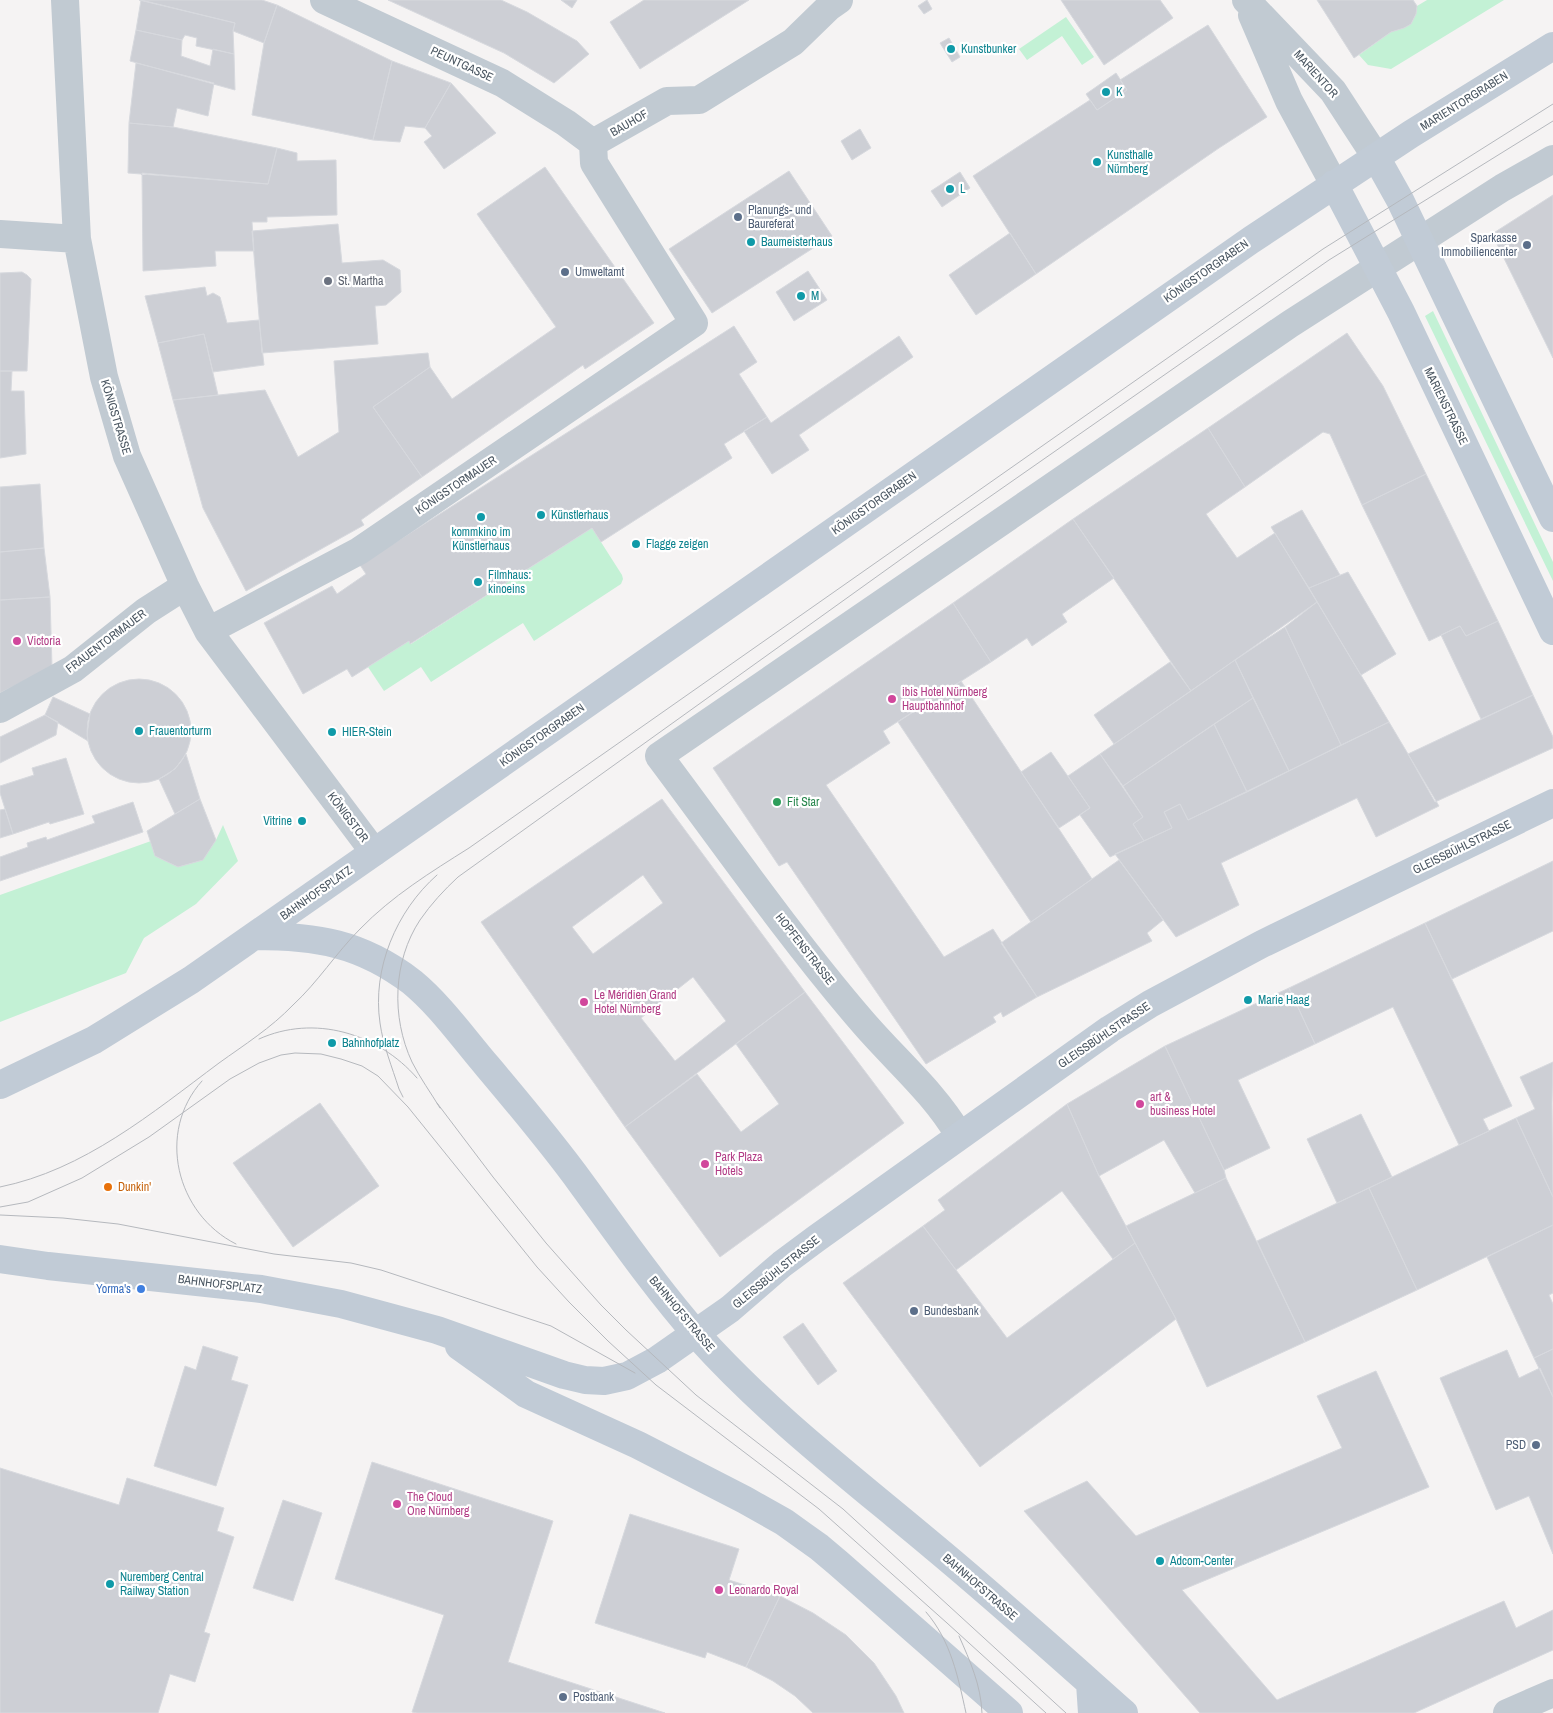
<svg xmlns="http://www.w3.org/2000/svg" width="1553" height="1713" font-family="'Archivo Narrow',sans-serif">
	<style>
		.green { fill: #c3f1d5 }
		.building { fill: #cdcfd5; stroke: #d7d9de; fill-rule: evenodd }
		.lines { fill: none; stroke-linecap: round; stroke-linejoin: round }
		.street { stroke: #c1cad2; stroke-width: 28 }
		.secondary { stroke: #c1cbd6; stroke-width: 28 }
		.tram { stroke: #b5b8bd; stroke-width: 1 }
		.culture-dot { fill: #0f9aa8; stroke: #fff; stroke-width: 2 }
		.service-dot { fill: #5c6f8a; stroke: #fff; stroke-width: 2 }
		.worship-dot { fill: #6b7280; stroke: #fff; stroke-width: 2 }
		.hotel-dot { fill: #d1479c; stroke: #fff; stroke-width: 2 }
		.leisure-dot { fill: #2e9e5b; stroke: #fff; stroke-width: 2 }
		.food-dot { fill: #e8710a; stroke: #fff; stroke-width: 2 }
		.shop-dot { fill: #3f7fe0; stroke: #fff; stroke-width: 2 }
		.labels { text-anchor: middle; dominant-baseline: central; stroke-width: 4.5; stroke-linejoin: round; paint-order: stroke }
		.culture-label { font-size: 12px; fill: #0d838f; stroke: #fff; text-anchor: start }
		.street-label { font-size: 12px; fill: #4a5661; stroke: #fff }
		.service-label { font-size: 12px; fill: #4e5e75; stroke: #fff; text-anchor: start }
		.worship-label { font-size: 12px; fill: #5b616d; stroke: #fff; text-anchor: start }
		.hotel-label { font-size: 12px; fill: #b23c85; stroke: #fff; text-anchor: start }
		.leisure-label { font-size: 12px; fill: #27864d; stroke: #fff; text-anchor: start }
		.food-label { font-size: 12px; fill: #c56008; stroke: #fff; text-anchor: start }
		.shop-label { font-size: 12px; fill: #366cbe; stroke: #fff; text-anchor: end }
	</style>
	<rect width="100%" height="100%" fill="#f5f3f3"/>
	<path class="green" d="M 1427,0 L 1504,0 L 1391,69 L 1368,65 L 1359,55 L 1391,32 L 1404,28 L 1411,24 L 1416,14 L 1417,6 Z
		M 1066,17 L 1094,57 L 1082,65 L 1062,36 L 1027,60 L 1019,49 Z
		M 1433,311 L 1553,562 L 1553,581 L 1425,316 Z
		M 592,528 L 622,575 L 623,579 L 621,584 L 534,641 L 523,623 L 431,682 L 421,667 L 384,691 L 368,667 L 409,641 L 411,644 Z
		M 223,825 L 238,861 L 196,904 L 144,938 L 126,973 L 0,1022 L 0,895 L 151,841 L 155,856 L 178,867 L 202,860 L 216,840 Z"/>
	<path class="building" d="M 139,0 L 262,0 L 277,5 L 264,43 L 233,31 L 235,23 Z
		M 141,0 L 235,23 L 233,31 L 234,54 L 196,46 L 197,38 L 185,35 L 182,40 L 136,30 Z
		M 388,0 L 501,0 L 527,12 L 577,41 L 589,54 L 554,83 L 504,53 Z
		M 561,0 L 577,0 L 572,8 Z
		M 644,0 L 749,0 L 640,69 L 610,22 Z
		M 927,0 L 932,9 L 924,14 L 918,6 Z
		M 1061,0 L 1160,0 L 1173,18 L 1104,65 Z
		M 1317,0 L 1413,0 L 1417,6 L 1416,14 L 1411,24 L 1404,28 L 1391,32 L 1354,58 Z
		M 277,5 L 392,61 L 373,140 L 252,115 L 264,43 Z
		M 1208,25 L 1267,117 L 1219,148 L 1036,274 L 973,176 L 1090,100 L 1097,110 L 1127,90 L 1120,80 Z
		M 136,30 L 182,40 L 181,56 L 210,66 L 213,49 L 234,54 L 235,90 L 130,61 Z
		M 949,38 L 960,57 L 952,62 L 940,43 Z
		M 392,61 L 451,83 L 425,128 L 405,126 L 400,142 L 373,140 Z
		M 136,63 L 214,83 L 208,116 L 177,108 L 173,127 L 129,123 Z
		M 1116,73 L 1127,90 L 1097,110 L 1086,94 Z
		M 451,83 L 496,133 L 444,169 L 424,142 L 432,136 L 425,128 Z
		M 129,123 L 173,127 L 277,148 L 268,184 L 128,173 Z
		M 860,129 L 871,148 L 852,160 L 841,141 Z
		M 277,148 L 297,153 L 297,161 L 336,160 L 337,215 L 267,217 L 267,222 L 252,222 L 254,251 L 215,251 L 216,266 L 143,271 L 142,173 L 268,184 Z
		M 545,167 L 654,323 L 585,369 L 583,365 L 422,477 L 373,407 L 430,367 L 452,399 L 556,327 L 477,214 Z
		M 789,171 L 832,236 L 712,313 L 669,249 Z
		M 960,172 L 970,188 L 942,207 L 931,191 Z
		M 1553,195 L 1553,358 L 1492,234 Z
		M 338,224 L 342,263 L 383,260 L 400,270 L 401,292 L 386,305 L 375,306 L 378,344 L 262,353 L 252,231 Z
		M 1010,233 L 1036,274 L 976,315 L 949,275 Z
		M 808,271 L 827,300 L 794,321 L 776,292 Z
		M 22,272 L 27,275 L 31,279 L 27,371 L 0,371 L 0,273 Z
		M 205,287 L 207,296 L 213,293 L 220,297 L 227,323 L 259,320 L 264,365 L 213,372 L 204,334 L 158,343 L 145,296 Z
		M 734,326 L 757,362 L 739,374 L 767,417 L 724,444 L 732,458 L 601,542 L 592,528 L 410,644 L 409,641 L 352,677 L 347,669 L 303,694 L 264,623 L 332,586 L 337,594 L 366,574 L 360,565 Z
		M 1347,333 L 1383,386 L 1426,474 L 1362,505 L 1330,434 L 1323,432 L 1245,487 L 1208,428 Z
		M 204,334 L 218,395 L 173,400 L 158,343 Z
		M 899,336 L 913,357 L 799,435 L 809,450 L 772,474 L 744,431 L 767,417 L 771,423 Z
		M 428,353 L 430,367 L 373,407 L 422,477 L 361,520 L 364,525 L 246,591 L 203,508 L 173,400 L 265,390 L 298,457 L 339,432 L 334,361 Z
		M 0,371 L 12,371 L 11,391 L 24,391 L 26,454 L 0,458 Z
		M 1208,428 L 1245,487 L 1206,514 L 1237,558 L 1275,533 L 1317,602 L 1191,691 L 1073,519 Z
		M 1426,474 L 1498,621 L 1466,636 L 1460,626 L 1429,641 L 1362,505 Z
		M 40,484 L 44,548 L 0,552 L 0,487 Z
		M 1302,510 L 1340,575 L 1309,588 L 1271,527 Z
		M 1073,519 L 1114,578 L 1062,614 L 1067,622 L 1032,646 L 1027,638 L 991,662 L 953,603 Z
		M 44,548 L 50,597 L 0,600 L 0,552 Z
		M 1348,572 L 1396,654 L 1361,675 L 1309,588 Z
		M 50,597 L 52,667 L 0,693 L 0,600 Z
		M 1317,602 L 1389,722 L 1341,745 L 1285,627 Z
		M 953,603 L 991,662 L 883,731 L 890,743 L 826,785 L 944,957 L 993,929 L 1037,997 L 1003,1017 L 1001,1012 L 993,1017 L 996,1022 L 926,1064 L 787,862 L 779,866 L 713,768 Z
		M 1498,621 L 1533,695 L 1481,719 L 1441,635 L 1460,626 L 1466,636 Z
		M 1285,627 L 1341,745 L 1289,771 L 1235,660 Z
		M 1235,660 L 1253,698 L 1123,786 L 1100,754 Z
		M 1170,662 L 1191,691 L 1114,744 L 1094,715 Z
		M87 731a52 52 0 1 1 104 0a52 52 0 1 1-104 0Z
		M 961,681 L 1092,879 L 1031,922 L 898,722 Z
		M 1533,695 L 1553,737 L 1553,748 L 1435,802 L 1408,754 Z
		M 53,697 L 90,714 L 87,735 L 88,741 L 45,715 Z
		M 1253,698 L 1289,771 L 1247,792 L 1214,724 Z
		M 45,715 L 58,722 L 56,735 L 0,763 L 0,737 Z
		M 1389,722 L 1439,806 L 1376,837 L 1357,798 L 1221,863 L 1239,905 L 1176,937 L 1115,854 L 1172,828 L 1164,812 L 1180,804 L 1188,820 Z
		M 1214,724 L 1247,792 L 1188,820 L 1180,804 L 1164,812 L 1172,828 L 1144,841 L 1133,824 L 1143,817 L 1123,786 Z
		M 1051,752 L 1090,808 L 1059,828 L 1021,772 Z
		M 186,754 L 200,799 L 175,814 L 159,779 L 175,769 Z
		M 1100,754 L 1143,817 L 1133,824 L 1144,841 L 1110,857 L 1080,815 L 1090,808 L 1068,776 Z
		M 66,758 L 84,814 L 50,824 L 49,822 L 13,834 L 0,793 L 0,786 L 34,775 L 32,768 Z
		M 200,799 L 216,840 L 203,860 L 178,867 L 155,856 L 147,831 Z
		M 662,799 L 805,992 L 625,1127 L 481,922 ZM 643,875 L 663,903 L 593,954 L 572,927 ZM 693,977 L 726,1021 L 675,1061 L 641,1018 Z
		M 133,802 L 143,832 L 0,881 L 0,857 L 28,847 L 27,843 L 46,837 L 47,840 L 95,823 L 92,816 Z
		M 5,809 L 13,834 L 0,838 L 0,810 Z
		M 1119,860 L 1163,920 L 1147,933 L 1152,941 L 1037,997 L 1001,943 Z
		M 1553,861 L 1553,931 L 1452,979 L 1425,923 Z
		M 1425,923 L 1512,1106 L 1483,1119 L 1489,1131 L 1459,1145 L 1393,1007 L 1315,1044 L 1289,988 Z
		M 1289,988 L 1315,1044 L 1238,1080 L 1270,1148 L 1224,1170 L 1165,1046 Z
		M 805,992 L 904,1123 L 720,1257 L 625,1127 L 697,1074 L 741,1132 L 779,1104 L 736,1044 Z
		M 1165,1046 L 1224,1170 L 1226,1178 L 1195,1193 L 1164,1140 L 1099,1176 L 1067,1104 Z
		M 1553,1062 L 1552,1103 L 1553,1197 L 1516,1118 L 1535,1109 L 1520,1077 Z
		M 320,1103 L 379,1186 L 293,1247 L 233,1163 Z
		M 1067,1104 L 1099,1176 L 1135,1243 L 1113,1259 L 1062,1191 L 956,1270 L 923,1226 L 945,1210 L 938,1200 Z
		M 1361,1114 L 1392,1177 L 1337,1203 L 1307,1139 Z
		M 1516,1118 L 1553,1197 L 1553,1225 L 1417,1290 L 1369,1188 Z
		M 1226,1178 L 1305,1342 L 1207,1387 L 1176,1319 L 1126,1226 Z
		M 1369,1188 L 1417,1290 L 1305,1342 L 1257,1241 Z
		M 1553,1225 L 1553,1293 L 1549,1295 L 1553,1304 L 1553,1349 L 1534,1358 L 1487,1257 Z
		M 923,1226 L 1007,1338 L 1135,1243 L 1176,1319 L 980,1467 L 843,1283 Z
		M 803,1323 L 837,1371 L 818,1385 L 783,1337 Z
		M 203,1346 L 238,1357 L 231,1380 L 248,1385 L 216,1486 L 154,1466 L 185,1366 L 196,1370 Z
		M 1553,1349 L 1553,1397 L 1534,1358 Z
		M 1507,1350 L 1519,1378 L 1540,1368 L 1553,1397 L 1553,1554 L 1529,1496 L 1496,1510 L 1440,1378 Z
		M 1376,1371 L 1429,1487 L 1182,1590 L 1277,1700 L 1504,1601 L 1516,1628 L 1553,1610 L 1553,1650 L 1414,1713 L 1200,1713 L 1024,1511 L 1087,1481 L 1136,1536 L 1342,1448 L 1317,1396 Z
		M 372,1462 L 553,1521 L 508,1662 L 665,1713 L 417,1713 L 412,1712 L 444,1615 L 335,1579 Z
		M 0,1468 L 119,1505 L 127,1478 L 224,1508 L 217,1531 L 234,1537 L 204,1632 L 210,1634 L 195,1682 L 170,1674 L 158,1713 L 0,1713 Z
		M 283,1500 L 322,1513 L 293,1601 L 253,1588 Z
		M 630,1514 L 739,1549 L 729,1580 L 780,1596 L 746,1667 L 707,1652 L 705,1658 L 595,1623 Z
		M 780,1596 L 813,1613 L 846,1635 L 874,1663 L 896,1696 L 904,1713 L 813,1713 L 795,1696 L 773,1681 L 746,1667 Z"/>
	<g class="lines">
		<path class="street" d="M 65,0 L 77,239 L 104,377 L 127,456 L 185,586 L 208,631 L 374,852
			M 324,0 L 502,83 L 566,123 L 593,143
			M 1246,0 L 1333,91 L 1376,157
			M 1252,15 L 1289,101 L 1334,184
			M 593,143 L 667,101 L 699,100 L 793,42 L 829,7 L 839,0
			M 0,234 L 77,239
			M 208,631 L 359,551 L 694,323 L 594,163 L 593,143
			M 0,709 L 73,669 L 146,611 L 185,586
			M 959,1135 C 933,1091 894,1059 861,1020 C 789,936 725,844 659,756 L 1290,324 L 1502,188 L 1553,159
			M 1507,1713 L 1553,1693"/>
		<path class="secondary" d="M 1376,157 L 1400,200 L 1553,518
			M 1334,184 L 1401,312 L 1553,631
			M 254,936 C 316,936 361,943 412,982 C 441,1006 463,1038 488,1067 C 520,1105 552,1143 581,1183 C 619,1235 656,1288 698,1336 C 769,1415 853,1479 934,1547 C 999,1601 1061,1657 1124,1713
			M 0,1085 L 94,1040 L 191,980 L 1251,240 L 1411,134 L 1553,46
			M 0,1259 L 48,1266 L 261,1289 L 341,1304 L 437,1330 L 564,1375 L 585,1380 L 604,1381 L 627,1376 L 657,1360 L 730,1309 L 782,1264 L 817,1238 L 1110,1029 L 1150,1004 L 1262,944 L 1553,803
			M 459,1346 L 526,1394 L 638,1445 L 745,1500 L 784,1522 L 819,1547 L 838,1563 L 1009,1713
			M 1090,1683 L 1092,1713"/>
		<path class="tram" d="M 259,1039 C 314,1014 378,1033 417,1078
			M 202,1081 C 156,1132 176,1214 236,1244
			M 403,1097 L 399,1089 C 392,1067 383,1045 380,1023 C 372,969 396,911 437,875
			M 437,1103 L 493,1177 L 546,1243 L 601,1305 L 626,1330 L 696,1395 L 843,1509 L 1066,1713
			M 440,1108 C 431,1093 420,1078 412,1062 C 391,1017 393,961 420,920 C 431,904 444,890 458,877 L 925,542 L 1329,260 L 1553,121
			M 0,1187 C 84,1170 152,1113 219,1063 C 244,1045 271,1028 293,1005 C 318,982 336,953 360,929 C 392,896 431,872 469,848 L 1323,249 L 1553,104
			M 0,1207 L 28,1202 L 82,1178 L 149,1137 L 230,1079 L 259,1063 L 281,1055 L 295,1053 L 321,1054 L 341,1059 L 362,1066 L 378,1076 L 408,1107 L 537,1267 L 569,1302 L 608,1341 L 656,1385 L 819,1509 L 947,1623 L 1046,1713
			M 0,1215 L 63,1218 L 118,1224 L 274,1254 L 351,1263 L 381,1270 L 551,1326 L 635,1373
			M 926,1612 C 951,1641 958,1677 966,1713
			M 959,1636 C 970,1661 981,1685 982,1713"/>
	</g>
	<g class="culture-dot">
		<circle cx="951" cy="49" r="5"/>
		<circle cx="1106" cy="92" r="5"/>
		<circle cx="1097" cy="162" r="5"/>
		<circle cx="950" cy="189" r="5"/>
		<circle cx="751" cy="242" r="5"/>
		<circle cx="801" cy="296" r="5"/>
		<circle cx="541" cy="515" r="5"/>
		<circle cx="481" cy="517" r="5"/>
		<circle cx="636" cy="544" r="5"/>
		<circle cx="478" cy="582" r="5"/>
		<circle cx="139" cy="731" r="5"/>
		<circle cx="332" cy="732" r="5"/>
		<circle cx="302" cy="821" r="5"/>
		<circle cx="1248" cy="1000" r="5"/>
		<circle cx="332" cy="1043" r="5"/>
		<circle cx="1160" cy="1561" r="5"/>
		<circle cx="110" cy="1584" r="5"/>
	</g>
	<g class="service-dot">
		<circle cx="738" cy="217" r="5"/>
		<circle cx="1527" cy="245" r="5"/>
		<circle cx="565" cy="272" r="5"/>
		<circle cx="914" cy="1311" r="5"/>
		<circle cx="1536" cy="1445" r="5"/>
		<circle cx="563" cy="1697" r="5"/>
	</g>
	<circle class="worship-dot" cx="328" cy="281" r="5"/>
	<g class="hotel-dot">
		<circle cx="17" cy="641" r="5"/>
		<circle cx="892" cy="699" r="5"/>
		<circle cx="584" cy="1002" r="5"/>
		<circle cx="1140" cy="1104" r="5"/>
		<circle cx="705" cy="1164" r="5"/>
		<circle cx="397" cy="1504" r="5"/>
		<circle cx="719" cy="1590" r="5"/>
	</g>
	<circle class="leisure-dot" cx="777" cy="802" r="5"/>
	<circle class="food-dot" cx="108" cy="1187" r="5"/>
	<circle class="shop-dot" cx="141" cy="1289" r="5"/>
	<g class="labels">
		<g class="culture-label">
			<text x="961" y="49">Kunstbunker</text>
			<text x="1116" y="92">K</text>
			<text x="1107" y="155">Kunsthalle<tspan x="1107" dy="14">Nürnberg</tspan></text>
			<text x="960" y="189">L</text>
			<text x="761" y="242">Baumeisterhaus</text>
			<text x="811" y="296">M</text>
			<text x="551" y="515">Künstlerhaus</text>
			<text x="481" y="532" text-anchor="middle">kommkino im<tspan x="481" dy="14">Künstlerhaus</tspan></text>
			<text x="646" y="544">Flagge zeigen</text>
			<text x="488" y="575">Filmhaus:<tspan x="488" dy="14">kinoeins</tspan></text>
			<text x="149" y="731">Frauentorturm</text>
			<text x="342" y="732">HIER-Stein</text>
			<text x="292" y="821" text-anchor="end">Vitrine</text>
			<text x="1258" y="1000">Marie Haag</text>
			<text x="342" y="1043">Bahnhofplatz</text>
			<text x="1170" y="1561">Adcom-Center</text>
			<text x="120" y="1577">Nuremberg Central<tspan x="120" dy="14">Railway Station</tspan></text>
		</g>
		<g class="street-label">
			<text transform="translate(462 64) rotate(25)">PEUNTGASSE</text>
			<text transform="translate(1316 74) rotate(48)">MARIENTOR</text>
			<text transform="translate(1464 101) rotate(-32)">MARIENTORGRABEN</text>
			<text transform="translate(629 123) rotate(-30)">BAUHOF</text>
			<text transform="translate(1206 271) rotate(-35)">KÖNIGSTORGRABEN</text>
			<text transform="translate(1446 406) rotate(64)">MARIENSTRASSE</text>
			<text transform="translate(116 417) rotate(73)">KÖNIGSTRASSE</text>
			<text transform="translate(456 485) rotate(-34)">KÖNIGSTORMAUER</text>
			<text transform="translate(874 503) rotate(-35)">KÖNIGSTORGRABEN</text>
			<text transform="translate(106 641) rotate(-37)">FRAUENTORMAUER</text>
			<text transform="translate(542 735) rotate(-35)">KÖNIGSTORGRABEN</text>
			<text transform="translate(348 817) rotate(53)">KÖNIGSTOR</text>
			<text transform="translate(1462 847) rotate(-26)">GLEISSBÜHLSTRASSE</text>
			<text transform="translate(316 893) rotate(-35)">BAHNHOFSPLATZ</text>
			<text transform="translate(805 949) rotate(52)">HOPFENSTRASSE</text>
			<text transform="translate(1104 1035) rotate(-34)">GLEISSBÜHLSTRASSE</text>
			<text transform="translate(776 1272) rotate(-39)">GLEISSBÜHLSTRASSE</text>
			<text transform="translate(220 1284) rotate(7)">BAHNHOFSPLATZ</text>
			<text transform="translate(682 1314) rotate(50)">BAHNHOFSTRASSE</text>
			<text transform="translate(980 1587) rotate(41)">BAHNHOFSTRASSE</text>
		</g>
		<g class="service-label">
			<text x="748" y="210">Planungs- und<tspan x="748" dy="14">Baureferat</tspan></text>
			<text x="1517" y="238" text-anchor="end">Sparkasse<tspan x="1517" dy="14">Immobiliencenter</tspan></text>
			<text x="575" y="272">Umweltamt</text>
			<text x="924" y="1311">Bundesbank</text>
			<text x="1526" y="1445" text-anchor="end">PSD</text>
			<text x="573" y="1697">Postbank</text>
		</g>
		<g class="worship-label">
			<text x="338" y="281">St. Martha</text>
		</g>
		<g class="hotel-label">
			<text x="27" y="641">Victoria</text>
			<text x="902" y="692">ibis Hotel Nürnberg<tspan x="902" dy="14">Hauptbahnhof</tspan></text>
			<text x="594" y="995">Le Méridien Grand<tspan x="594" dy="14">Hotel Nürnberg</tspan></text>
			<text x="1150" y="1097">art &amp;<tspan x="1150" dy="14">business Hotel</tspan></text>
			<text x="715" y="1157">Park Plaza<tspan x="715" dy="14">Hotels</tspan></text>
			<text x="407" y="1497">The Cloud<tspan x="407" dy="14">One Nürnberg</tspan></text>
			<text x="729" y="1590">Leonardo Royal</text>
		</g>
		<g class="leisure-label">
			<text x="787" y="802">Fit Star</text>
		</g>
		<g class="food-label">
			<text x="118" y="1187">Dunkin'</text>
		</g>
		<g class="shop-label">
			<text x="131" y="1289">Yorma's</text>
		</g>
	</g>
</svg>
